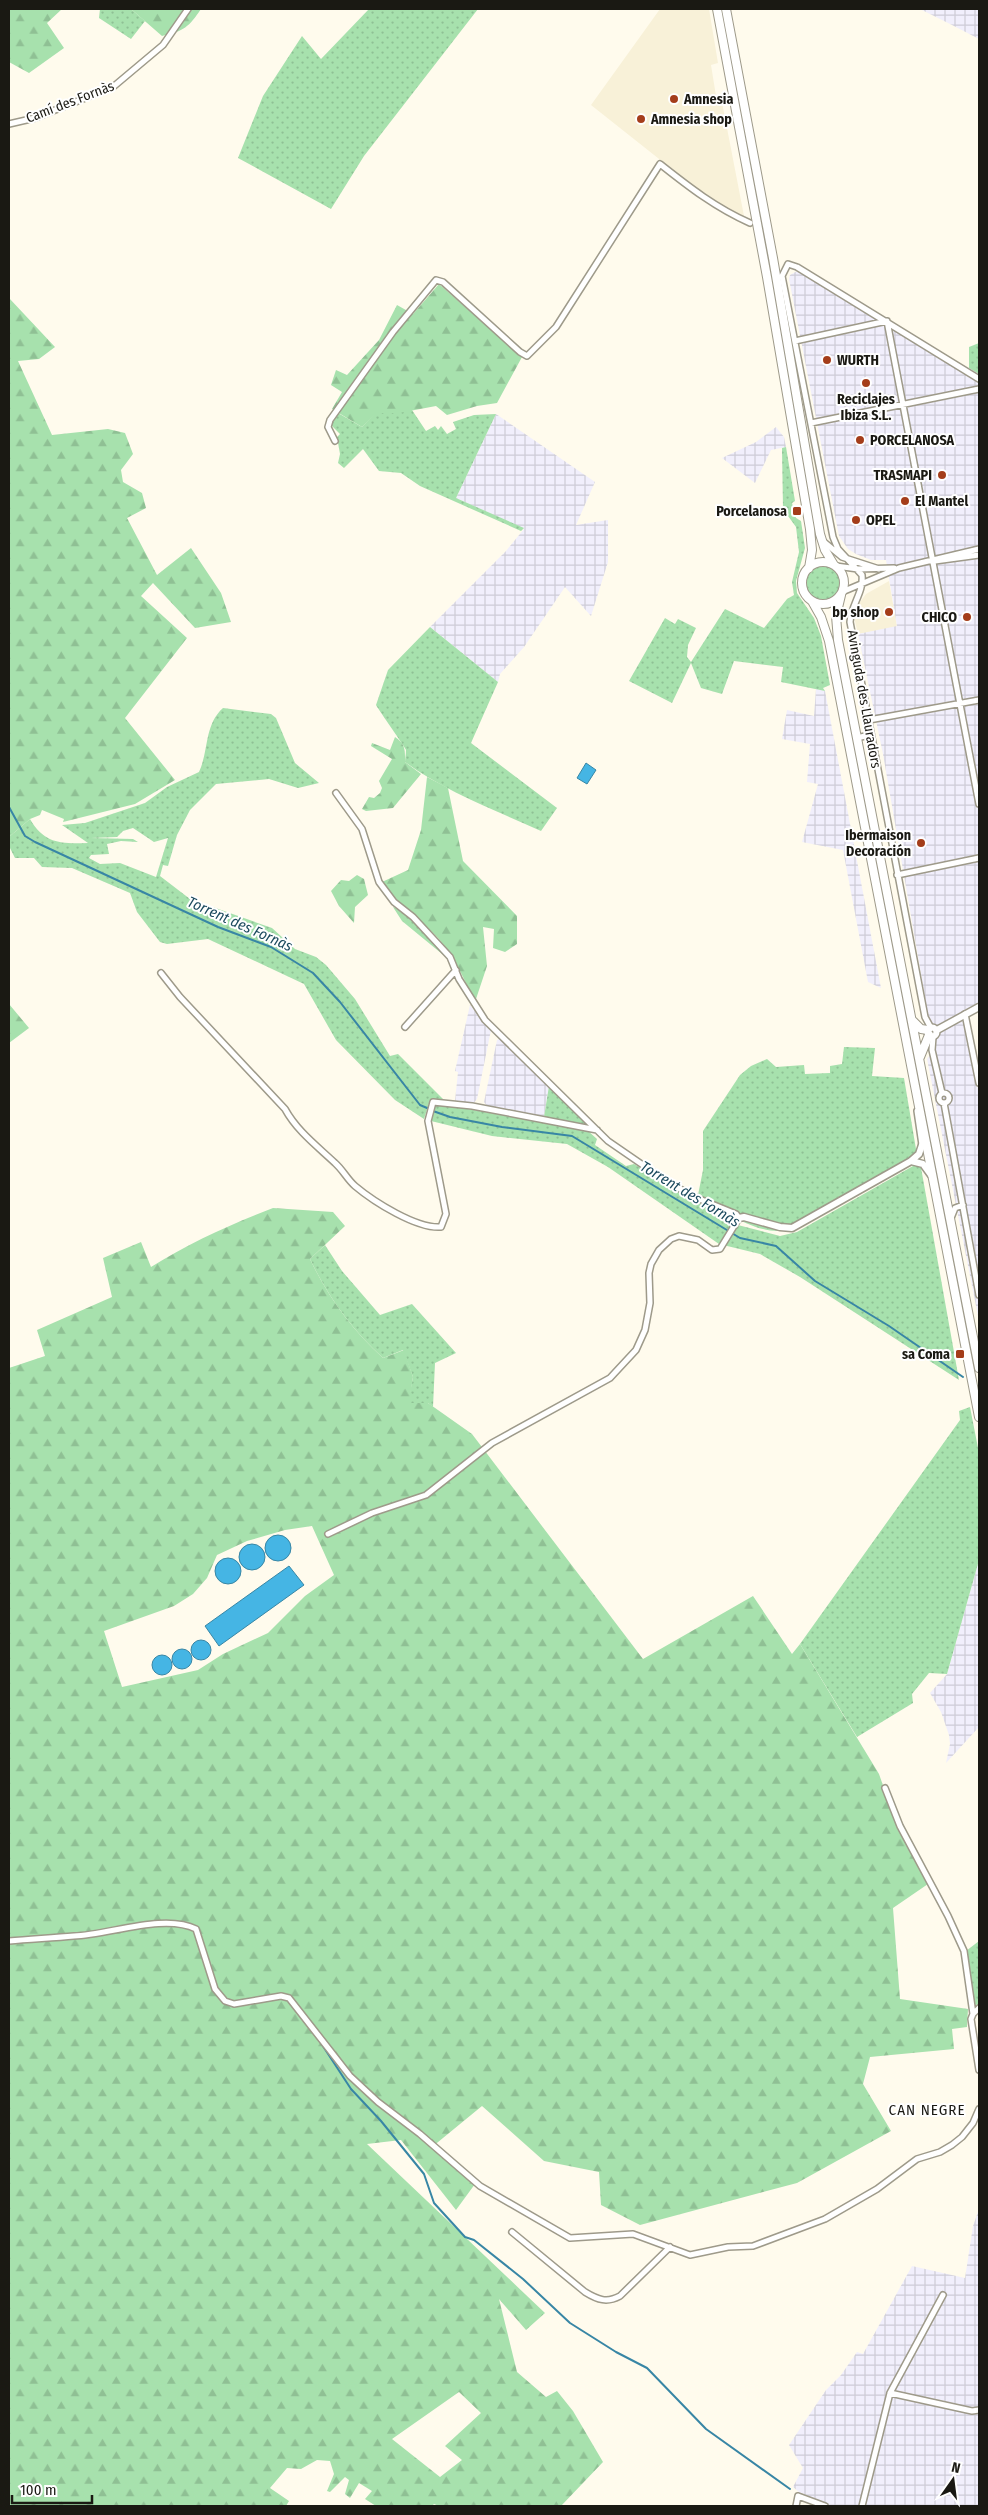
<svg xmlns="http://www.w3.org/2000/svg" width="988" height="2515" font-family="'Fira Sans Condensed',sans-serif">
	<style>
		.built { fill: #f8f1d8 }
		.industrial { fill: url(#industrial-grid) }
		.grass { fill: url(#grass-dots); fill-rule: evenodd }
		.forest { fill: url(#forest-firs); fill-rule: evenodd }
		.water { fill: #45b5e4; stroke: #3886a5 }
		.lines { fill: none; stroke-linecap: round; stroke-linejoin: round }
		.stream { stroke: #3886a5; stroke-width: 2 }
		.minor-casing { stroke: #9e9a8a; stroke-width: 8 }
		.tertiary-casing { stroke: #9e9a8a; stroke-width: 9 }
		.primary-casing { stroke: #9e9a8a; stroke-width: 10 }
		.minor { stroke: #fff; stroke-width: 5 }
		.tertiary { stroke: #fff; stroke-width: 6 }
		.primary { stroke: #fff; stroke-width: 8 }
		.poi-dot { fill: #a43d1a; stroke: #fff; stroke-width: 2 }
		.labels { text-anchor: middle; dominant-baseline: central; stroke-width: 4; stroke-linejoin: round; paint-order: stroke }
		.poi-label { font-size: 14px; font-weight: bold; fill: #1a1913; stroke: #fff; text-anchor: start }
		.street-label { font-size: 14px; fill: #1a1913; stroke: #fff }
		.water-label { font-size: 15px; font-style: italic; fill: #1d4b5f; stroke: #fff }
		.neighbourhood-label { font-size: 15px; letter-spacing: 1px; fill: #1a1913; stroke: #fff }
	</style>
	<defs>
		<pattern id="industrial-grid" width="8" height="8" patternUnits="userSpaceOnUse" patternTransform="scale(1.25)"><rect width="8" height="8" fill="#f1effc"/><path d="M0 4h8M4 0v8" fill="none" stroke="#ceccd7"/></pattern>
		<pattern id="grass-dots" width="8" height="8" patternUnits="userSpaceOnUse" patternTransform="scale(1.25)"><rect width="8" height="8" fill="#a7e1ad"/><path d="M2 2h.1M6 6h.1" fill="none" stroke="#8fc094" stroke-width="1.8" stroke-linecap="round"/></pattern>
		<pattern id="forest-firs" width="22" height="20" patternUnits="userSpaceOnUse" patternTransform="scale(1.25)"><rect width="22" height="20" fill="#a7e1ad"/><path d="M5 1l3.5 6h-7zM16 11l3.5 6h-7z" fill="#8fc094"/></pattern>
	</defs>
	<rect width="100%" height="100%" fill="#fffbed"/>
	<path class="built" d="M 660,9 L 709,9 L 718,63 L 711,65 L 716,96 L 721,97 L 744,216 L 727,210 L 702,193 L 591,105 Z
		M 889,581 L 897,627 L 858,634 L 854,617 L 857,606 L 866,594 Z"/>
	<path class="industrial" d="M 920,9 L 979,9 L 979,39 L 952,25 Z
		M 797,271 L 979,374 L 979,1002 L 963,1011 L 979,1094 L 979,1321 L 927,1059 L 934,1049 L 883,754 L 858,634 L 897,626 L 886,560 L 871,560 L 856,554 L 848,549 L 839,536 L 789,279 L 790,275 Z
		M 496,414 L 595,482 L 576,525 L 608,520 L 608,562 L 591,616 L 565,587 L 524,647 L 500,674 L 498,682 L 430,627 L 506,551 L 524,529 L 456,498 Z
		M 776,427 L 784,437 L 786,447 L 771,450 L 755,483 L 722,458 L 756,442 Z
		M 816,689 L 825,691 L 881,988 L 868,982 L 843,850 L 802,842 L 818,784 L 807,782 L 810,744 L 782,739 L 787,710 L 814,716 Z
		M 470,1005 L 491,1030 L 477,1099 L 473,1104 L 455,1101 L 458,1072 L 455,1071 Z
		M 502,1038 L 549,1086 L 544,1117 L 487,1106 L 484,1102 L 497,1040 Z
		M 979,1560 L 979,1727 L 946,1763 L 950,1744 L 949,1735 L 941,1712 L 930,1693 L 947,1674 Z
		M 979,2209 L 979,2506 L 832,2506 L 799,2492 L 793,2487 L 803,2468 L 789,2445 L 826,2390 L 841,2375 L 857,2352 L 863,2354 L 912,2266 L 965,2278 L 973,2226 Z"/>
	<path class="grass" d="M 100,9 L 131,9 L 145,21 L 131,39 L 99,18 Z
		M 369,9 L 478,9 L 364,156 L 331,209 L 238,158 L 263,96 L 302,36 L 321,59 Z
		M 979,343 L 979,374 L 969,368 L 969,347 Z
		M 412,410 L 426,431 L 435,426 L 438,430 L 441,426 L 447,434 L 456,429 L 453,422 L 474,415 L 496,414 L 456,498 L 524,528 L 521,531 L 420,486 L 401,473 L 379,471 L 363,449 L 344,468 L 338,463 L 340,454 L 337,437 L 340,434 L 331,425 L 338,413 L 362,427 L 376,413 Z
		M 786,447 L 795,501 L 792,503 L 796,518 L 801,521 L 805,548 L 796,581 L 797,593 L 814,618 L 821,636 L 830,685 L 823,688 L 825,691 L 781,682 L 783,667 L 734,661 L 722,694 L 701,688 L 691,663 L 672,703 L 629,681 L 665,618 L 675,624 L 678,619 L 696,628 L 688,645 L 687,657 L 691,662 L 725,609 L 764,628 L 787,599 L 794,595 L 792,582 L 799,552 L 796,527 L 783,509 L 782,448 Z
		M806 583a17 17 0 1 1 34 0a17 17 0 1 1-34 0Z
		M 430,627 L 498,682 L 471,743 L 557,808 L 541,831 C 495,810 446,792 405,762 C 405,759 406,754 406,750 C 405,747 380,712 376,705 L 388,670 Z
		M 223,708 L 271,714 L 276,718 L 295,763 L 319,783 L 298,788 L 269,779 L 216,784 L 190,810 L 177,835 L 168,866 L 163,865 L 160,876 L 190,899 L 272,928 L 295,949 L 316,957 L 326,965 L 355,999 L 390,1056 L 398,1054 L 443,1099 L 430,1100 L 424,1119 L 395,1100 L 336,1040 L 304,984 L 208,939 L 167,944 L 160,942 L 137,912 L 130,893 L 72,868 L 42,867 L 34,858 L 15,858 L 9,846 L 9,837 L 30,819 C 44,844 62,844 88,843 L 62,825 L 85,823 L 145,803 L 167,787 L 199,772 C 209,751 204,725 223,708 ZM 133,828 L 154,842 L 168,838 L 156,877 L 120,863 L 100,864 L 89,858 L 91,855 L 109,854 L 107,844 L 121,841 L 138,842 L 133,839 L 91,838 L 117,837 L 123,831 Z
		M 393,907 C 411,912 437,943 447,958 L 402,921 Z
		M 844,1047 L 875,1048 L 872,1076 L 904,1078 L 917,1155 L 792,1229 C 761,1239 724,1211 698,1195 L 703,1170 L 703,1131 L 740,1075 L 751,1066 L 767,1059 L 776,1067 L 804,1065 L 805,1074 L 830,1073 L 830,1066 L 842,1064 Z
		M 549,1086 L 589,1125 L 544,1117 Z
		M 434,1103 L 587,1130 L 597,1139 L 595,1145 L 626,1166 L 634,1164 L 734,1224 L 780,1236 L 797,1232 L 920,1162 L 959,1380 L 800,1277 L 760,1254 L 719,1244 L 608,1167 L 567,1144 L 492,1136 L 431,1121 Z
		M 325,1245 L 342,1271 L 380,1315 L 412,1304 L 456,1353 L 435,1363 L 433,1407 L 428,1403 L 408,1403 L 413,1377 L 403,1350 L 383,1358 C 352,1330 328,1297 310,1259 Z
		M 970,1407 L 979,1453 L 979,1560 L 947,1674 L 929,1673 L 912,1694 L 913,1703 L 857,1737 L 800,1644 L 960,1420 L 959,1411 Z
		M 979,1941 L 979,2004 L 973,2006 L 966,1951 Z"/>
	<path class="forest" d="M 9,9 L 62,9 L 47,23 L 64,48 L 29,73 L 9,62 Z
		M 131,9 L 201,9 C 189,27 184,31 162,36 Z
		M 439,284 L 522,357 L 497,403 L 477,406 L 447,415 L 436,406 L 399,413 L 377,413 L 362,427 L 332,409 L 342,392 L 331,385 L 336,370 L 347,375 L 379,340 L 397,305 L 413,314 Z
		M 9,298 L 55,347 L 39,359 L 18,361 L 52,435 L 108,429 L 125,433 L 133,454 L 121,470 L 123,482 L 142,493 L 146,508 L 127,518 L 157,575 L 191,548 L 221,593 L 231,622 L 195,628 L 153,583 L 141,596 L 187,638 L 125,718 L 175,780 L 135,804 L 63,822 L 64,819 L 42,810 L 40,815 L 30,819 L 9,837 Z
		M 395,737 C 406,744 405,751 405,762 L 421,774 L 393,808 L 366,811 L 362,809 L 369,797 L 374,798 L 380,793 L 382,788 L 379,781 L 392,759 L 371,746 L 372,743 L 390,750 Z
		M 427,777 L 448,788 L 463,861 L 517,916 L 517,944 L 505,952 L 493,948 L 494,929 L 483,927 L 487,966 L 475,1002 C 463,977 452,950 431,931 C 414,914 396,902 382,882 L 408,870 L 421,830 Z
		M 357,875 L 364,879 L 368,895 L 355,907 L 354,923 L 339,906 L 331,891 L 341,880 L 349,881 Z
		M 9,1004 L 29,1028 L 9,1043 Z
		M 273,1208 L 333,1212 L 345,1226 L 310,1259 C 328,1297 352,1330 383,1358 L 404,1350 L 413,1377 L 409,1403 L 428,1403 L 472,1434 L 643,1659 L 753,1596 L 792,1654 L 800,1644 L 879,1774 L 899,1831 L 928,1884 L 893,1908 L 900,1999 L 968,2009 L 967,2027 L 952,2029 L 954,2049 L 870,2057 L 863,2084 L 891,2131 L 797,2183 L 640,2225 L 601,2205 L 599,2172 L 544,2161 L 482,2106 L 432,2147 L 475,2184 L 456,2210 L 401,2140 L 367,2144 L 545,2313 L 526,2330 L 499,2299 L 517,2372 L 546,2397 L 557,2391 L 573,2411 L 603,2462 L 561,2506 L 439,2506 L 434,2504 L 432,2506 L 376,2506 L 365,2499 L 372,2491 L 359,2483 L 350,2498 L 345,2494 L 349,2480 L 345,2477 L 330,2492 L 327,2491 L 334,2474 L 330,2461 L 317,2460 L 301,2469 L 287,2468 L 270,2488 L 289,2501 L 286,2506 L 9,2506 L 9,1368 L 45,1356 L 37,1330 L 112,1297 L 103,1258 L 141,1242 L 151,1267 C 189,1243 231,1224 273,1208 ZM 312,1526 L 334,1575 L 305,1596 L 268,1633 L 223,1654 L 198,1670 L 122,1687 L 104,1631 L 174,1606 L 193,1594 L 207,1578 L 217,1555 L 247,1541 L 285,1530 ZM 459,2392 L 481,2413 L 445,2446 L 462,2460 L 440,2477 L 392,2439 Z"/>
	<path class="water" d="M 586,763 L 596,770 L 587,784 L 577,778 Z
		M265 1548a13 13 0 1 1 26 0a13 13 0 1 1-26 0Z
		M239 1557a13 13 0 1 1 26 0a13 13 0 1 1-26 0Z
		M215 1571a13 13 0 1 1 26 0a13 13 0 1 1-26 0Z
		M 289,1566 L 304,1585 L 219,1646 L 205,1626 Z
		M191 1650a10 10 0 1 1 20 0a10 10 0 1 1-20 0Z
		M172 1659a10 10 0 1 1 20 0a10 10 0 1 1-20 0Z
		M152 1665a10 10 0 1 1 20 0a10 10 0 1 1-20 0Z"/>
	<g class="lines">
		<path class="stream" d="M 9,807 L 25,836 L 35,842 L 218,927 L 271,947 L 313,973 L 340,1002 L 420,1105 L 427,1108
			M 433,1111 L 450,1117 L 502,1127 L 572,1136 L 740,1238 L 776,1246 L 815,1281 L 889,1326 L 963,1377
			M 319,2040 L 351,2089 L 381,2121 L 424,2174 L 434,2203 L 465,2237 L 474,2240 L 523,2279 L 570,2323 L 616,2352 L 647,2368 L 706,2429 L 790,2489"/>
		<g class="minor-casing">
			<path id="minor" d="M 9,124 L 35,118 L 113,87 L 163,45 L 188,9
				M 887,321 L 979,804
				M 795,341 L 887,321
				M 811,423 L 979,389
				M 335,441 L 328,427 L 330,420 L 393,332 L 436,280 L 443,282 L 520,352 L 527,356 L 556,327 L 660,164 C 689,187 716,208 750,223
				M 824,542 L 842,557 L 879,569
				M 935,561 L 979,555
				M 836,566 L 858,569 L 894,568
				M 842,592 L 899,568 L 979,549
				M 869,720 L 979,700
				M 856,738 L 870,735
				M 897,875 L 979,858
				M 161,973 L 180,997 L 285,1109 C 297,1131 317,1146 335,1163 C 343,1170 347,1179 355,1186 C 374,1202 417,1229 441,1227 L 446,1214 L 428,1121 L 433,1102 L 472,1106 L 597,1130
				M 965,1014 L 979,1083
				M 405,1027 L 456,970
				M 931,1028 L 925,1017 L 850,622 C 851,605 864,592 862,575 L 838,549 L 833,537 L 782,276 L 788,264 L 797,267 L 979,379
				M 933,1037 L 932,1050 L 942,1093
				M939 1098a5 5 0 1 1 10 0a5 5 0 1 1-10 0Z
				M 944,1103 L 979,1295
				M 917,1111 L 922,1145
				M 951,1218 L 955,1208 L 963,1205
				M 328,1534 L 372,1513 L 426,1495 L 492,1443 L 610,1378 L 636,1350 L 645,1330 L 650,1303 L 649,1273 L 651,1264 L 659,1250 L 671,1239 L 679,1236 L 698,1240 L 712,1250 L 720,1249 L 739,1218 L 736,1214 L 697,1198 L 669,1183 L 608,1141 L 485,1020 L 459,979 L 450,957 L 413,917 L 394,902 L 379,882 L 362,829 L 336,793
				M 885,1788 L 900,1826 L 948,1916 L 964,1951 L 973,2014
				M 9,1941 C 31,1939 52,1938 74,1936 C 109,1935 164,1913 196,1929 L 215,1989 L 225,2001 L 234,2004 L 281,1996 L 289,1998 L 350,2076 L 378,2102 L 420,2134 L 480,2186 L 570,2238 L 633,2234 L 690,2255 L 728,2247 L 753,2246 L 825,2219 L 877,2189 L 917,2159 L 940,2152 L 952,2145 L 962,2137 L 973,2123 L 979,2109
				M 979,2008 L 973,2014 L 971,2019 L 979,2070
				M 512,2232 L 585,2292 C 598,2300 607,2303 620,2296 L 670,2247
				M 943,2295 L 890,2393 L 972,2411 L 979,2410
				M 796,2506 L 798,2496 L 825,2506
				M 862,2506 L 890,2393"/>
		</g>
		<g class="tertiary-casing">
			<path id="tertiary" d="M927.5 1032a4.5 4.5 0 1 1 9 0a4.5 4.5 0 1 1-9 0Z
				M 937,1030 L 979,1007
				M 911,1161 L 923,1164 L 931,1175
				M 739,1218 L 744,1217 L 780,1227 L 792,1228 L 911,1161 L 919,1154 L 922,1145"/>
		</g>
		<g class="primary-casing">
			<path id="primary" d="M 717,9 L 767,277 L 810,529 L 812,550 L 809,568
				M 726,9 L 773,258 L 820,534 L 825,550 L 834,565
				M802 583a21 21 0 1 1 42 0a21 21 0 1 1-42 0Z
				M 841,595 L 836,616 L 838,640 L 979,1368
				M 812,601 L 821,617 L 829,641 L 979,1417
				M 912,1020 L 921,1029 L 928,1030
				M 920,1057 L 929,1035"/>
		</g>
		<use href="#minor" class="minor"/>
		<use href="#tertiary" class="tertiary"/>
		<use href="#primary" class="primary"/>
	</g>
	<g class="poi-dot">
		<circle cx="674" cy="99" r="5"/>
		<circle cx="641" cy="119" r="5"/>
		<circle cx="827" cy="360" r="5"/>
		<circle cx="866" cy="383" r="5"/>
		<circle cx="860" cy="440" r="5"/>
		<circle cx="942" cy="475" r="5"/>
		<circle cx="905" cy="501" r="5"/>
		<rect x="792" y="506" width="10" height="10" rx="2.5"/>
		<circle cx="856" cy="520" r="5"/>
		<circle cx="889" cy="612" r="5"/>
		<circle cx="967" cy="617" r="5"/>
		<circle cx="921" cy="843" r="5"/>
		<rect x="955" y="1349" width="10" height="10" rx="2.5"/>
	</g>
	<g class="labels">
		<g class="poi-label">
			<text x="684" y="99">Amnesia</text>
			<text x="651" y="119">Amnesia shop</text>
			<text x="837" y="360">WURTH</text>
			<text x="866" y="399" text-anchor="middle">Reciclajes<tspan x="866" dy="16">Ibiza S.L.</tspan></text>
			<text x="870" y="440">PORCELANOSA</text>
			<text x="932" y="475" text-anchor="end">TRASMAPI</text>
			<text x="915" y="501">El Mantel</text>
			<text x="787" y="511" text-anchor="end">Porcelanosa</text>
			<text x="866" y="520">OPEL</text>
			<text x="879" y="612" text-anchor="end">bp shop</text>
			<text x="957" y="617" text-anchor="end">CHICO</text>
			<text x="911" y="835" text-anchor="end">Ibermaison<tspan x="911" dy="16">Decoración</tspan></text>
			<text x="950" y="1354" text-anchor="end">sa Coma</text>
		</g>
		<g class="street-label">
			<text transform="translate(70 102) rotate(-21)">Camí des Fornàs</text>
			<text transform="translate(864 699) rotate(80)">Avinguda des Llauradors</text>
		</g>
		<g class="water-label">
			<text transform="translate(240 924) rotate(24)">Torrent des Fornàs</text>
			<text transform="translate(690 1194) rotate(31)">Torrent des Fornàs</text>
		</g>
		<g class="neighbourhood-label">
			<text x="927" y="2110">CAN NEGRE</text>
		</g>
	</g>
	<rect width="988" height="2515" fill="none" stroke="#1a1913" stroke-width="20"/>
	<g transform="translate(953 2480) rotate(14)" stroke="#ffffff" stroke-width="4" paint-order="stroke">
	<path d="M0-4L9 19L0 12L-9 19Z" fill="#1a1913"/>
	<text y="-8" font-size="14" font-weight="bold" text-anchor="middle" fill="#1a1913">N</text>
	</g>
	<path d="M12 2495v8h80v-8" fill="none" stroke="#1a1913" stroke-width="2.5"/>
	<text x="20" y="2495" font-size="15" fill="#1a1913" stroke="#ffffff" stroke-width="4" paint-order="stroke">100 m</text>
</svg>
